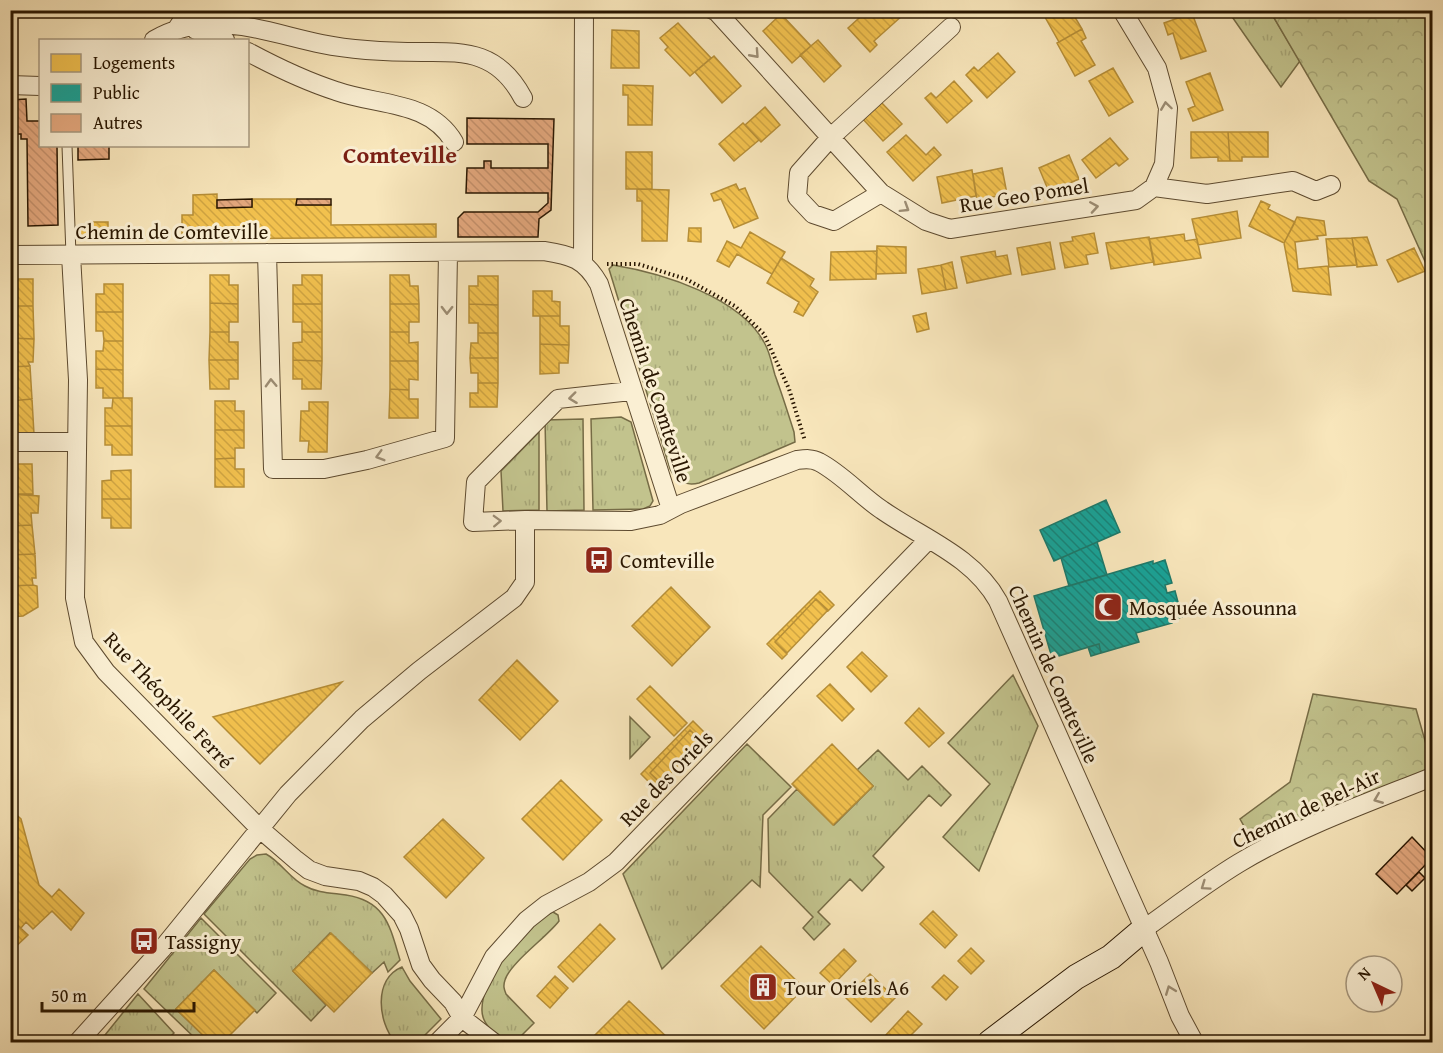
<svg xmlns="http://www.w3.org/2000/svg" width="1443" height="1053" font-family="'Gentium Book Plus',serif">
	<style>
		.grass { fill: url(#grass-tufts); stroke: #766c46; stroke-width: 1.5 }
		.forest { fill: url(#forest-crowns); stroke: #766c46; stroke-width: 1.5 }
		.homes { fill: url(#homes-back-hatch); stroke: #b68e37; stroke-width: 1.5 }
		.public { fill: url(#public-back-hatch); stroke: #1c796a; stroke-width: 1.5 }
		.building { fill: url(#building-back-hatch); stroke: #291600; stroke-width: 1.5 }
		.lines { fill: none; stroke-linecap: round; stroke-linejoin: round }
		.lane-casing { stroke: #5d4a2f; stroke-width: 11 }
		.street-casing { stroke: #5d4a2f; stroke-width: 20 }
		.secondary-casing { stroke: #291600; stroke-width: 26 }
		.path { stroke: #291600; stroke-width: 4; stroke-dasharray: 1.5 3; stroke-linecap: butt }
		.lane { stroke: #faefd3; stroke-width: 9 }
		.street { stroke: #faefd3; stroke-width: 18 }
		.secondary { stroke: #faefd3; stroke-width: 24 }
		.oneway { stroke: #9c8d74 }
		.labels { text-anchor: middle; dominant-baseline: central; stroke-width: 6; stroke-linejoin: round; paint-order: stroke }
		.street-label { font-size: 21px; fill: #291600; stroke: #faefd3 }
		.poi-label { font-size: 21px; fill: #291600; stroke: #faefd3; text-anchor: start }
		.quarter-label { font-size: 24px; font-weight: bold; fill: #7a1f14; stroke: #faefd3 }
	</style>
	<defs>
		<pattern id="grass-tufts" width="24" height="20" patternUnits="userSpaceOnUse" patternTransform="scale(1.5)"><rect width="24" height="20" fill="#c2c38d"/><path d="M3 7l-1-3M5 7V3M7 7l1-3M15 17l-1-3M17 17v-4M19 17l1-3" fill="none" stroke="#a7a778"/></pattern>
		<pattern id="forest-crowns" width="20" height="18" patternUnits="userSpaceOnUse" patternTransform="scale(1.5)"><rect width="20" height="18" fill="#c2c38d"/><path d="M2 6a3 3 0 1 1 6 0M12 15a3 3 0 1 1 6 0" fill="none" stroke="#a7a778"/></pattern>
		<pattern id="homes-back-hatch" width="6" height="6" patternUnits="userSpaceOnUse" patternTransform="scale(1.5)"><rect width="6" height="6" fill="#f2c14e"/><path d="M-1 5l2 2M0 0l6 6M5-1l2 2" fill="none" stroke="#d0a542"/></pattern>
		<pattern id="public-back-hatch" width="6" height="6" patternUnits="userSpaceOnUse" patternTransform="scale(1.5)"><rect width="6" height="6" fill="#17a398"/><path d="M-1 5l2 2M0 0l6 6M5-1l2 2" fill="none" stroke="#15847a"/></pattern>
		<pattern id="building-back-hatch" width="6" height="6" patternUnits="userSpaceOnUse" patternTransform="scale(1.5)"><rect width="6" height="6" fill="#e4a87e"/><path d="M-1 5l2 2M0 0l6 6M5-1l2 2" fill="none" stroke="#c4906b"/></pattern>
	</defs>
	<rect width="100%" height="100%" fill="#f8e6bb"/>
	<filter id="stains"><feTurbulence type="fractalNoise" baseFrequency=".00333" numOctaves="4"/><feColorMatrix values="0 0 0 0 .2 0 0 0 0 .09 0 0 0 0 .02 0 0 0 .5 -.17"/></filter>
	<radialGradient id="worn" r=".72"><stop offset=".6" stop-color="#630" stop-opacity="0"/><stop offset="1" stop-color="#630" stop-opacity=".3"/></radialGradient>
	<path class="grass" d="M 1228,11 L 1270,11 L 1300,61 L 1281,87 Z
		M 613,265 C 662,273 741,297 765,344 C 770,353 772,365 775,375 C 782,394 788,413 794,432 L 795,442 L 699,483 C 686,486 676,481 670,469 L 609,269 Z
		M 621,417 L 631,422 L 653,501 L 650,506 L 643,509 L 593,510 L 591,419 Z
		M 583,419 L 584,510 L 547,511 L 545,420 Z
		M 539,432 L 539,510 L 503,511 L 501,471 Z
		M 1013,675 L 1038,726 L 979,871 L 943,837 L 990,784 L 948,743 Z
		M 630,717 L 650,737 L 630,758 Z
		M 747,744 L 791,787 L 763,815 L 760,887 L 752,880 L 662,969 L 623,874 Z
		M 878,750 L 908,780 L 922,766 L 951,795 L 941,806 L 929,795 L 873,856 L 884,867 L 862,891 L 850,879 L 818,912 L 830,924 L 814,940 L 803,928 L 813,917 L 769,872 L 768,819 L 797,789 L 834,825 L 873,786 L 857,770 Z
		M 266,854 C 281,862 290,879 305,886 C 317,893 332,893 346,895 C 386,901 390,927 400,960 L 388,972 L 384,962 L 372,973 L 330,933 L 293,971 L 326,1005 L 311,1021 L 204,914 L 250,859 L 257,855 Z
		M 553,912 L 558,915 L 559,921 C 547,937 510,963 505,980 C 503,986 504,989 506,994 L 534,1023 L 515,1042 L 506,1042 C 496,1036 482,1024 482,1011 C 480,980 525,923 553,912 Z
		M 201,918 L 276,993 L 257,1013 L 214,970 L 176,1009 L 210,1042 L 199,1042 L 144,989 Z
		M 402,967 L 410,981 L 441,1019 L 418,1042 L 395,1042 C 378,1022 373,979 402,967 Z
		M 138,994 L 174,1033 L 165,1042 L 103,1042 L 101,1040 Z"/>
	<path class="forest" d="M 1270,11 L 1432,11 L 1432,277 L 1397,199 L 1369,181 Z
		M 1313,694 L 1416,709 L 1430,758 L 1432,757 L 1432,772 L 1253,842 L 1240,819 L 1290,782 Z"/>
	<path class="homes" d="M 868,10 L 899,10 L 903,15 L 874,41 L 877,45 L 870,52 L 848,28 Z
		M 1041,10 L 1063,10 L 1066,16 L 1072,12 L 1082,29 L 1059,42 Z
		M 1192,13 L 1206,51 L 1181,59 L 1173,33 L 1168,35 L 1164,23 Z
		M 781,14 L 811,46 L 792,63 L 763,31 Z
		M 678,23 L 711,58 L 690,76 L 665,50 L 668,47 L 660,38 Z
		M 1082,29 L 1086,38 L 1081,41 L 1095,65 L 1075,76 L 1057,43 Z
		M 612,30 L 639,31 L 639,68 L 611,68 Z
		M 818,40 L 841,66 L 824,82 L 800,55 Z
		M 998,53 L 1015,72 L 987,98 L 966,75 L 974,67 L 978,71 Z
		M 714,56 L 741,86 L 722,103 L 695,72 Z
		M 1113,68 L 1133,102 L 1109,116 L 1089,81 Z
		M 1210,73 L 1223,110 L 1193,121 L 1188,109 L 1195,106 L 1186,82 Z
		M 954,81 L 972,101 L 947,123 L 925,98 L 931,93 L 936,98 Z
		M 623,85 L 653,86 L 652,125 L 628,125 L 628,95 L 623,95 Z
		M 880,101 L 902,124 L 883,141 L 862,118 Z
		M 765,107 L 780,125 L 761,142 L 745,125 Z
		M 743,123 L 759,140 L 734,161 L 719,144 Z
		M 1191,132 L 1228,132 L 1230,161 L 1218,161 L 1218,157 L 1191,158 Z
		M 1228,132 L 1268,132 L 1268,157 L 1242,157 L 1242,161 L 1230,161 Z
		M 906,135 L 926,155 L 934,147 L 941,155 L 913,181 L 887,152 Z
		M 1110,138 L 1128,159 L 1119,166 L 1116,163 L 1096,178 L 1082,160 Z
		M 626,152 L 652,152 L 652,189 L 626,189 Z
		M 1069,155 L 1079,179 L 1049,192 L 1039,168 Z
		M 1002,168 L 1007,194 L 977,200 L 973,174 Z
		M 972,170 L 976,196 L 942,203 L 937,177 Z
		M 736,184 L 739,190 L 745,188 L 758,218 L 734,228 L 721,199 L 714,201 L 711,194 Z
		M 637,189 L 669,190 L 667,241 L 642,241 L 642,201 L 637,201 Z
		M 217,194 L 217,208 L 252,207 L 252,199 L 297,199 L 296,205 L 331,205 L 331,225 L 436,224 L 436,237 L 182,239 L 182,215 L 193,215 L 193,195 Z
		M 1261,201 L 1270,205 L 1268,209 L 1295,222 L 1284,243 L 1249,226 Z
		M 1237,211 L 1241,238 L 1198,245 L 1192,219 Z
		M 1297,217 L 1324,221 L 1326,235 L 1317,236 L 1318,239 L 1295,242 L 1298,269 L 1328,266 L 1331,295 L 1293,291 L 1284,243 Z
		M 88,222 L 108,222 L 108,240 L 80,240 L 80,229 L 87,229 Z
		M 689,228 L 701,228 L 701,242 L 688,241 Z
		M 136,232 L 136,239 L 108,240 L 108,233 Z
		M 750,232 L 785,252 L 772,274 L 737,254 L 729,267 L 717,261 L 727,241 L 741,248 Z
		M 1094,233 L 1098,253 L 1086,255 L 1088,264 L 1065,268 L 1060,243 L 1073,241 L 1072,237 Z
		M 1184,234 L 1185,241 L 1197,239 L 1201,258 L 1154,265 L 1149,239 Z
		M 1149,237 L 1154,262 L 1111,269 L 1106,243 Z
		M 1367,237 L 1377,265 L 1357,267 L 1352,238 Z
		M 1352,238 L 1357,265 L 1329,267 L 1326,239 Z
		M 1050,242 L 1055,269 L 1022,275 L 1017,248 Z
		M 877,246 L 906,247 L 906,273 L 876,274 Z
		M 1414,248 L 1425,271 L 1398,282 L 1387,260 Z
		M 877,251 L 876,279 L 830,280 L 831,252 Z
		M 995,251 L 996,257 L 1007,255 L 1011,274 L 967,283 L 961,257 Z
		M 781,258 L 814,279 L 810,286 L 818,292 L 803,316 L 794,312 L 799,302 L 767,283 Z
		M 952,262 L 957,288 L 946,290 L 941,265 Z
		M 941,265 L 946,290 L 922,294 L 918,269 Z
		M 210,275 L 229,275 L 229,285 L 238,285 L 238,304 L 210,303 Z
		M 302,275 L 322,275 L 322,304 L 293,304 L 293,285 L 302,285 Z
		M 390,275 L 409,275 L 410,286 L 418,286 L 419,304 L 390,304 Z
		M 478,276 L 498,276 L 498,305 L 469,304 L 469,286 L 478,286 Z
		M 10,279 L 33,279 L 33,306 L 10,306 Z
		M 104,284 L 123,284 L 123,312 L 96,312 L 96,294 L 104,294 Z
		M 533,291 L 552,291 L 552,301 L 560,302 L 560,316 L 533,316 Z
		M 210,303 L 238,304 L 238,322 L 229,322 L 229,332 L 210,332 Z
		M 293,304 L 322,304 L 322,332 L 302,332 L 302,322 L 293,322 Z
		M 390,304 L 419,304 L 419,322 L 409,322 L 409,332 L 390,332 Z
		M 469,304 L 498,305 L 498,333 L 478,333 L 478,323 L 469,323 Z
		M 10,306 L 33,306 L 34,339 L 10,338 Z
		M 96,312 L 123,312 L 123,341 L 104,341 L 103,331 L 96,331 Z
		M 926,313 L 929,329 L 917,332 L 913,316 Z
		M 540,316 L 560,316 L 560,326 L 569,326 L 569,345 L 540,344 Z
		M 210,332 L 229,332 L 229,342 L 238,342 L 238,360 L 209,360 Z
		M 302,332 L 322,332 L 322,361 L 293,360 L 293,343 L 302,342 Z
		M 390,332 L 409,332 L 409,343 L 418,342 L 418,361 L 390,361 Z
		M 478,333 L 498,333 L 498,358 L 470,358 L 471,343 L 478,343 Z
		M 10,338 L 34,339 L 33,362 L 28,362 L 30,366 L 10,367 Z
		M 104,341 L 123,341 L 123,370 L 96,369 L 96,351 L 103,351 Z
		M 540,344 L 569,345 L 568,363 L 559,363 L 559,373 L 540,374 Z
		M 470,358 L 498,358 L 498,383 L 478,383 L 478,373 L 471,373 Z
		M 209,360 L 238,360 L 238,379 L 229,379 L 229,389 L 210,389 Z
		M 293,360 L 322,361 L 321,389 L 302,389 L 302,379 L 293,379 Z
		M 390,361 L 418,361 L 418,380 L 409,379 L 409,390 L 390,389 Z
		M 30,366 L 32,399 L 10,401 L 10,367 Z
		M 96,369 L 123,370 L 123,398 L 103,398 L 103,388 L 96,388 Z
		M 478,383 L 498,383 L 497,407 L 470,407 L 470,393 L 478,393 Z
		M 390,389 L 409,390 L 409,399 L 418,399 L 418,418 L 389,418 Z
		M 113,398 L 132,398 L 132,426 L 105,426 L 105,408 L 112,408 Z
		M 32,399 L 34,434 L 10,436 L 10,401 Z
		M 215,401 L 235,401 L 235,411 L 244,411 L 244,430 L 215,430 Z
		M 309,402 L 328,402 L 327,452 L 308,452 L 309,441 L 300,441 L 301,411 L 309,411 Z
		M 105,426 L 132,426 L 132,455 L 112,455 L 112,445 L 105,445 Z
		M 215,430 L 244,430 L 244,448 L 235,448 L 235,458 L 215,459 Z
		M 235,458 L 235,469 L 244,469 L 244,487 L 215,487 L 215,459 Z
		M 10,464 L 32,464 L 33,494 L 10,494 Z
		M 131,470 L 131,499 L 102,499 L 102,481 L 111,480 L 111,471 Z
		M 10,494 L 39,496 L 38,513 L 31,513 L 32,525 L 10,526 Z
		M 102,499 L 131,499 L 131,528 L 111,528 L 111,518 L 102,518 Z
		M 32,525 L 35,554 L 10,555 L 10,526 Z
		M 35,554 L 36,578 L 32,578 L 33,585 L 10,586 L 10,555 Z
		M 33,585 L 37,586 L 38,607 L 23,616 L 10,617 L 10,586 Z
		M 671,587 L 710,627 L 672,666 L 632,626 Z
		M 820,591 L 834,605 L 828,611 L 816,599 L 775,642 L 787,654 L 782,659 L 767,644 Z
		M 816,599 L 828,610 L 787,653 L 775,642 Z
		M 862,652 L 887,676 L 871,692 L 847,667 Z
		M 517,660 L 558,701 L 520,740 L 479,700 Z
		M 342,682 L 260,764 L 213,717 Z
		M 830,684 L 854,709 L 842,721 L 817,696 Z
		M 650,686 L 687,723 L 674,736 L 637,699 Z
		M 919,708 L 944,733 L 929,747 L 905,723 Z
		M 693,721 L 707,735 L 701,741 L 690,730 L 650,773 L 660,783 L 655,788 L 641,774 Z
		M 690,730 L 701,741 L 661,783 L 650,773 Z
		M 832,744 L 873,786 L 833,825 L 792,784 Z
		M 561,780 L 602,820 L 563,860 L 522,819 Z
		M 10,809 L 21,819 L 39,885 L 52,897 L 59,889 L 84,913 L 71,930 L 52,911 L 33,929 L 26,922 L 21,928 L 10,918 Z
		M 443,819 L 484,858 L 446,898 L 404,857 Z
		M 933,911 L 957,935 L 945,948 L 920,924 Z
		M 10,918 L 28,935 L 10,952 Z
		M 600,924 L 615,939 L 573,982 L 558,967 Z
		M 331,933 L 372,973 L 334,1012 L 293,971 Z
		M 761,946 L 804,988 L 764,1029 L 721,986 Z
		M 971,948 L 984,961 L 971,974 L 958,961 Z
		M 844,949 L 856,961 L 833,985 L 820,973 Z
		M 214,970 L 255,1010 L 223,1042 L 210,1042 L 176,1009 Z
		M 870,974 L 895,998 L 871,1022 L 846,998 Z
		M 944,975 L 958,987 L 946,1000 L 932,987 Z
		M 555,976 L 568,988 L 550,1008 L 537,996 Z
		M 629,1001 L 671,1041 L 669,1042 L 589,1041 Z
		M 908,1011 L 922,1024 L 904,1042 L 892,1042 L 885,1036 Z"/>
	<path class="public" d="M 1106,500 L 1120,532 L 1054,561 L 1040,530 Z
		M 1097,542 L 1107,575 L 1069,586 L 1061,558 Z
		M 1165,560 L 1172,583 L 1165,585 L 1167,593 L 1175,591 L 1182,617 L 1171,620 L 1172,623 L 1136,633 L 1139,642 L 1101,653 L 1099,644 L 1052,658 L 1034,596 L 1153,561 L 1153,564 Z
		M 1099,644 L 1101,653 L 1091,656 L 1088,647 Z"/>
	<path class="building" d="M 26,99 L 27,121 L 40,121 L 40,146 L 57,146 L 58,225 L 28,226 L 27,139 L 21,139 L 21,134 L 14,134 L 14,123 L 10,123 L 10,100 Z
		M 467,118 L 554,119 L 551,210 L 539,219 L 538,237 L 458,237 L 458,218 L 464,212 L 538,212 L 548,203 L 548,193 L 466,193 L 467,168 L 484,168 L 484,161 L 491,161 L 491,168 L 548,168 L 548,144 L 467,144 Z
		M 78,146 L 109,146 L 109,159 L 78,160 Z
		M 252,199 L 252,207 L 217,208 L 217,200 Z
		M 297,199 L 331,199 L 331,205 L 296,205 Z
		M 1412,837 L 1432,858 L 1397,894 L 1376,874 Z
		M 1419,872 L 1425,878 L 1412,891 L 1406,885 Z"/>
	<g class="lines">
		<g class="lane-casing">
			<path id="lane" d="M 67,146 L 71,255"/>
		</g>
		<g class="street-casing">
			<path id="street" d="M 713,10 L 716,11 L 881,193 L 926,221 L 950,229 L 1136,200 L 1154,187 L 1164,164 L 1168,108 L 1157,68 L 1122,10
				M 176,30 L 182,21 L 182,10
				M 196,30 L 225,40
				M 154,40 C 173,29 194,24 215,24 C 252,24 287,37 322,44 C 356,51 388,52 422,52 C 441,52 463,51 481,58 C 500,65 514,81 523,98
				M 248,52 C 276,67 305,81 336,91 C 378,106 429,100 454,142
				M 10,85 L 40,86
				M 1154,187 L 1207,194 L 1293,181 L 1316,191 L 1331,185
				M 881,193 L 834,221 L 813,214 L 797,197 L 799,173 L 830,138 L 951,27
				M 267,253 L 273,469 L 324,469 L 367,460 L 445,438 L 448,252
				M 10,255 L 544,251 C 571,255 585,259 599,284 L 671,509
				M 71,255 L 78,380 L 75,598 L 84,642 L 106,672 L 259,828 L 296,860 L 309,870 L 325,876 L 359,881 L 373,887 L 384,895 L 402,915 L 409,929 L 421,965 L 432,980 L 453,1002 L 462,1018 L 493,1042
				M 583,263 L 584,10
				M 631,391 L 558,399 L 476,482 L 473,522 L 525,520 L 631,521 L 660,515 L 681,504 L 797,460 C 805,459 812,458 819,462 C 842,474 861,496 882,510 C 922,538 973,556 998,601 L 1159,962 L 1180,1016 L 1194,1042
				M 10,442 L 77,442
				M 1144,929 C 1175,907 1206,883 1239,863 C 1299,827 1367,803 1432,777
				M 78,1042 L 162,949 L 288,794 L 362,719 L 419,671 L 514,598 L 525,582 L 525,520
				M 438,1042 L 462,1018 L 494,957 L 527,920 L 546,905 L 589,882 L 616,862 L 929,539"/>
		</g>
		<g class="secondary-casing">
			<path id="secondary" d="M 990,1042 L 1076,977 L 1111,957 L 1144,929"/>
		</g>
		<path class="path" d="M 607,264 L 638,264 L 686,279 L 735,306 L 764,334 L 789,389 L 805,441"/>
		<use href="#lane" class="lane"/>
		<use href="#street" class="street"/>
		<use href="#secondary" class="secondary"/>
	</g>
	<defs><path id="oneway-chevron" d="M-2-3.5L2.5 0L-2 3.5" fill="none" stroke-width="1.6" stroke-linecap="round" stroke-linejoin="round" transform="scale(1.5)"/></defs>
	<g class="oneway">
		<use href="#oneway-chevron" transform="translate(755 54) rotate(48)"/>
		<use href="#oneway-chevron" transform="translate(1166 106) rotate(-98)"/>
		<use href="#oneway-chevron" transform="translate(1094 207) rotate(-9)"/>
		<use href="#oneway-chevron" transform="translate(905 208) rotate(32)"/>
		<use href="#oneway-chevron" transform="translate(447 310) rotate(91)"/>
		<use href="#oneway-chevron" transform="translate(271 383) rotate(-92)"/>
		<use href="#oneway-chevron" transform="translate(573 398) rotate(173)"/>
		<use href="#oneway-chevron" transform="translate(380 456) rotate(164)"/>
		<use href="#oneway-chevron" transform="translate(497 521) rotate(-2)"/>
		<use href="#oneway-chevron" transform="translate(1378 799) rotate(158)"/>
		<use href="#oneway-chevron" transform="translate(1205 886) rotate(145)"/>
		<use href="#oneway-chevron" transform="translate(1170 990) rotate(-111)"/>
	</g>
	<defs>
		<g id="bus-square" transform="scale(1.5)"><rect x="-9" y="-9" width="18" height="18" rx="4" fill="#8f2418" stroke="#faefd3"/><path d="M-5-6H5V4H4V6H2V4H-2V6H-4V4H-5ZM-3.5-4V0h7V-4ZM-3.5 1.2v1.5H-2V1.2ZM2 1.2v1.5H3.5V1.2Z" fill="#fff"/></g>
		<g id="mosque-square" transform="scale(1.5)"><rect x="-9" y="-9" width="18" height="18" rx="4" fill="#8f2418" stroke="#faefd3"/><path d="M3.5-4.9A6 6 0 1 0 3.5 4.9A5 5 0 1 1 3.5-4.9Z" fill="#fff"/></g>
		<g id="building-square" transform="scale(1.5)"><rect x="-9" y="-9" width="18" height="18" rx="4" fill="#8f2418" stroke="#faefd3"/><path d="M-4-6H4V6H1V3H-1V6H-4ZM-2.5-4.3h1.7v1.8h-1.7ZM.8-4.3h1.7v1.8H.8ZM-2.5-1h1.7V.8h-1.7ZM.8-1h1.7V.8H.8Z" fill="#fff"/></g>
	</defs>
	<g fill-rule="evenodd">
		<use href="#bus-square" x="599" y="560"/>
		<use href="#mosque-square" x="1108" y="607"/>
		<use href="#bus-square" x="144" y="941"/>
		<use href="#building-square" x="763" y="987"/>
	</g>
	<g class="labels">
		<g class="street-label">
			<text transform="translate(1024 195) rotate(-9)">Rue Geo Pomel</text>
			<text x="172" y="231">Chemin de Comteville</text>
			<text transform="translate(656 390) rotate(72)">Chemin de Comteville</text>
			<text transform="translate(1054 674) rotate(66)">Chemin de Comteville</text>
			<text transform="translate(169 700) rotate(47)">Rue Théophile Ferré</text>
			<text transform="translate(666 778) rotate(-46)">Rue des Oriels</text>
			<text transform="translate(1306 808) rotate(-25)">Chemin de Bel-Air</text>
		</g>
		<g class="poi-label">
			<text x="620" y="560">Comteville</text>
			<text x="1129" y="607">Mosquée Assounna</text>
			<text x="165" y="941">Tassigny</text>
			<text x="784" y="987">Tour Oriels A6</text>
		</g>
		<g class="quarter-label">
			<text x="400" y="154">Comteville</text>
		</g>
	</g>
	<rect width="1443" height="1053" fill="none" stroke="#f8e6bb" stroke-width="36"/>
	<rect x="12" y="12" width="1419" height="1029" fill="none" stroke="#291600" stroke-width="3"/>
	<rect x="18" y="18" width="1407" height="1017" fill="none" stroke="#291600" stroke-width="1.5"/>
	<rect x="39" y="39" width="210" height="108" fill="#faefd3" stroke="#a6987f" stroke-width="1.5"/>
	<rect x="51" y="54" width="30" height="18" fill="#f2c14e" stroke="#a6987f" stroke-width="1.5"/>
	<text x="93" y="69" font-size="18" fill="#291600">Logements</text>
	<rect x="51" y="84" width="30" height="18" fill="#17a398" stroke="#a6987f" stroke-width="1.5"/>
	<text x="93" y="99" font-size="18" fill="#291600">Public</text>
	<rect x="51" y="114" width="30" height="18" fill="#e4a87e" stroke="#a6987f" stroke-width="1.5"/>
	<text x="93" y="129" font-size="18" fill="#291600">Autres</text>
	<g transform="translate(1374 984) rotate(316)"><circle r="28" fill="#faefd3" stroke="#a6987f" stroke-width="1.5"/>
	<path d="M0-4.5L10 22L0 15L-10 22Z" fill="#8f2418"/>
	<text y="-9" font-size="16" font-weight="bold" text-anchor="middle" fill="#291600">N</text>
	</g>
	<path d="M42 1002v9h152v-9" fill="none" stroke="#291600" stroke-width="3"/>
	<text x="51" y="1002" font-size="18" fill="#291600" stroke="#faefd3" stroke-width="4.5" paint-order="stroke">50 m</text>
	<rect width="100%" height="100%" filter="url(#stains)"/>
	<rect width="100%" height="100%" fill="url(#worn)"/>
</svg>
